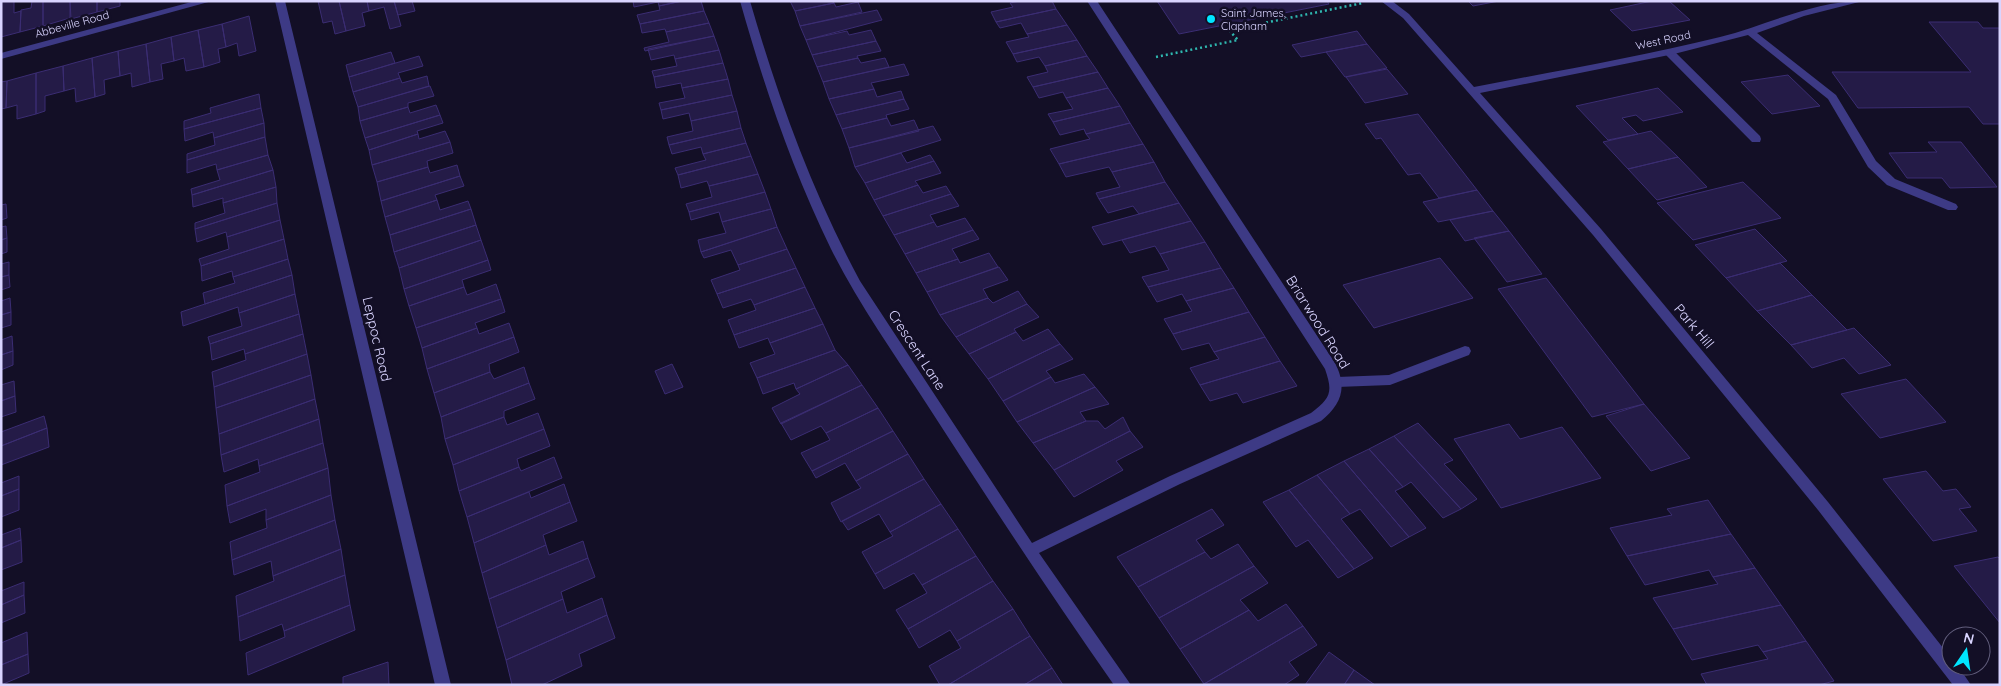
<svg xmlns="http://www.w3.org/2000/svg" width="2001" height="686" font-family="Quicksand,sans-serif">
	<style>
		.building { fill: #241b47; stroke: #3b2d73 }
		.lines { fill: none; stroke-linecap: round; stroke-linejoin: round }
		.path { stroke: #2fb8b0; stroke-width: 2.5; stroke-dasharray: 2 3; stroke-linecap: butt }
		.service { fill: #3d3a85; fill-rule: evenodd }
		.minor { fill: #3d3a85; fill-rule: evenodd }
		.tertiary { fill: #3d3a85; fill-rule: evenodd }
		.poi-dot { fill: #00e5ff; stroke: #130f26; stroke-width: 2 }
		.labels { text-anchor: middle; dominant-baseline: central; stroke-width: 5; stroke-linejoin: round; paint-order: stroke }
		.far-poi-label { font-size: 11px; fill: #d9d4ff; stroke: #130f26; text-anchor: start }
		.far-street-label { font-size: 11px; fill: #d9d4ff; stroke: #130f26 }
		.street-label { font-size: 14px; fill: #d9d4ff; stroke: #130f26 }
	</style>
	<rect width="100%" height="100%" fill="#130f26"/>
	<path class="building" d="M 1,1 L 14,1 L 14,13 L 21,11 L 20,32 L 1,37 Z
		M 32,1 L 43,1 L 43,26 L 20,32 L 21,10 L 31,8 Z
		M 43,1 L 70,1 L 70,18 L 43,26 Z
		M 70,1 L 97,1 L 97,12 L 71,19 Z
		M 97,1 L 120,1 L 120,6 L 97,12 Z
		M 318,1 L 339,1 L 346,31 L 335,34 L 332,21 L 323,23 Z
		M 339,1 L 367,1 L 369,11 L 362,13 L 365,26 L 346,31 Z
		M 367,1 L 394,1 L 401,26 L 390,29 L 384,7 L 369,11 Z
		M 394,1 L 412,1 L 415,11 L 398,15 Z
		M 633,1 L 682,1 L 659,6 L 658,2 L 634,7 Z
		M 682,1 L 701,1 L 704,11 L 640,24 L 637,15 L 660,10 L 659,6 Z
		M 790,1 L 833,1 L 834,3 L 795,11 Z
		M 1020,1 L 1052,1 L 1056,9 L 996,22 L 991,12 L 1013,7 L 1010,3 Z
		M 1157,1 L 1327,1 L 1329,4 L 1179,34 Z
		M 1468,1 L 1499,1 L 1473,6 Z
		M 1652,1 L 1669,1 L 1690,20 L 1632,31 L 1610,10 Z
		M 858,2 L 862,12 L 800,26 L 795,11 L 834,3 L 836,7 Z
		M 1056,9 L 1067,25 L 1027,34 L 1021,23 L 1000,28 L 996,22 Z
		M 877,10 L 882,20 L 806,40 L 800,26 Z
		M 704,11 L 709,23 L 666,32 L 665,29 L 642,33 L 640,24 Z
		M 249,16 L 256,51 L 239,56 L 237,43 L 226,47 L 222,24 Z
		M 1929,22 L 1978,22 L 1983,28 L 2000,28 L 2000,124 L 1983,124 L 1969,107 L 1858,108 L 1832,72 L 1971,72 Z
		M 709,23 L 714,36 L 645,51 L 644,48 L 669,42 L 666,32 Z
		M 222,24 L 226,47 L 218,49 L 220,62 L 204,67 L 198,30 Z
		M 1067,25 L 1077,40 L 1013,54 L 1006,42 L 1029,37 L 1027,34 Z
		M 198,30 L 204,67 L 186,71 L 184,58 L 174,61 L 171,37 Z
		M 871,30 L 876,41 L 812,55 L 806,40 L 847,31 L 849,35 Z
		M 1357,31 L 1367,44 L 1301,57 L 1292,45 Z
		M 714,36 L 719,50 L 675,59 L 674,55 L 651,60 L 648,49 Z
		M 171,37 L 174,61 L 161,64 L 163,79 L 150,82 L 146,44 Z
		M 1077,40 L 1087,56 L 1045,66 L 1039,57 L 1017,62 L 1013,54 Z
		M 876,41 L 881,51 L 857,56 L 858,58 L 817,67 L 812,55 Z
		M 146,44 L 150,82 L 132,87 L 131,73 L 120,76 L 118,51 Z
		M 1367,44 L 1387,68 L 1345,77 L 1326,52 Z
		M 719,50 L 723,63 L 654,77 L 652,71 L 677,66 L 675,59 Z
		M 118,51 L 120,76 L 104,80 L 105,94 L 95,97 L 92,58 Z
		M 391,52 L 395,63 L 349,77 L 346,65 Z
		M 419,56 L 423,66 L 398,73 L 400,78 L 353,92 L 349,77 Z
		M 1087,56 L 1098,72 L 1033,87 L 1027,77 L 1048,72 L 1045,66 Z
		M 92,58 L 95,97 L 76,102 L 75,88 L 64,91 L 63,66 Z
		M 858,58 L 861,63 L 885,58 L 889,67 L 823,82 L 817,67 Z
		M 723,63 L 728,79 L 682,88 L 681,83 L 656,88 L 654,77 Z
		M 904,64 L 909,75 L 871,83 L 874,89 L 829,99 L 823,82 Z
		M 63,66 L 64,91 L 45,96 L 45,111 L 36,114 L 36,73 Z
		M 1387,69 L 1408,94 L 1365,103 L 1346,77 Z
		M 1098,72 L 1108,88 L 1066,98 L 1063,92 L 1039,98 L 1033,87 Z
		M 36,73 L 36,114 L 17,119 L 17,105 L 6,108 L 7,81 Z
		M 1788,75 L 1820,106 L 1772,114 L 1741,82 Z
		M 427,76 L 429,86 L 358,107 L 353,92 L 400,78 L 402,83 Z
		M 728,79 L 732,95 L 661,110 L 659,103 L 685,98 L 682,88 Z
		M 7,81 L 6,108 L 1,109 L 1,82 Z
		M 430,86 L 434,96 L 408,103 L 408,107 L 360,121 L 358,107 Z
		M 1108,88 L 1120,106 L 1053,122 L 1048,114 L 1073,109 L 1066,98 Z
		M 1658,88 L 1683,112 L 1643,121 L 1636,115 L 1622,118 L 1638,134 L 1608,140 L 1576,106 Z
		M 874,89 L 877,97 L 901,91 L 904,99 L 836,115 L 829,99 Z
		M 259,94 L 261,108 L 184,129 L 184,121 L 211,113 L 210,108 Z
		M 732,95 L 737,111 L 691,121 L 689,113 L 663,119 L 661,110 Z
		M 904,99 L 909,109 L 886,115 L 887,118 L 842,129 L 836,115 Z
		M 436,105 L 440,115 L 365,138 L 360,121 L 408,107 L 410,113 Z
		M 1120,106 L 1130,123 L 1086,134 L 1084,129 L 1060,135 L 1053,122 Z
		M 261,108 L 264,123 L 214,138 L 213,132 L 185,141 L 184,129 Z
		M 737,111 L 741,128 L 669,145 L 667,137 L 693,131 L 691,121 Z
		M 1418,114 L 1477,190 L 1439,198 L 1420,173 L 1408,175 L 1381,138 L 1376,139 L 1365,124 Z
		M 440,115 L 443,123 L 417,131 L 418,134 L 369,150 L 365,138 Z
		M 887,118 L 891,126 L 914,120 L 919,131 L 849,148 L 842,129 Z
		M 264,123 L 265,137 L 187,160 L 187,154 L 215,145 L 214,138 Z
		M 1130,123 L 1143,144 L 1059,164 L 1050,149 L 1090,139 L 1086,134 Z
		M 933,126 L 941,140 L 855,167 L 849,148 Z
		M 741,128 L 746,143 L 703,154 L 701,147 L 672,154 L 669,145 Z
		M 445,131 L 450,142 L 372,165 L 369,150 L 418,134 L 419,139 Z
		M 1651,131 L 1678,157 L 1628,169 L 1603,142 Z
		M 265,137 L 268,155 L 217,170 L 216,164 L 187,173 L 187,160 Z
		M 450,142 L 453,153 L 427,161 L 428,167 L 377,182 L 372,165 Z
		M 1928,142 L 1961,142 L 1997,187 L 1950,188 L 1942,178 L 1907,178 L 1889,153 L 1937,152 Z
		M 746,143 L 751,156 L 678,175 L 675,168 L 706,160 L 703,154 Z
		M 1143,144 L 1154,162 L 1112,172 L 1109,167 L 1066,177 L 1059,164 Z
		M 901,153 L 907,163 L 930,155 L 934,161 L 865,183 L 855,167 Z
		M 268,155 L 273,170 L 192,195 L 191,189 L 220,180 L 217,170 Z
		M 751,156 L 758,174 L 709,186 L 707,181 L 681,188 L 678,175 Z
		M 1678,157 L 1707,187 L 1657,200 L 1628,169 Z
		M 934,161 L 941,173 L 915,181 L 918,185 L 874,200 L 865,183 Z
		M 1154,162 L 1165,182 L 1099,199 L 1096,193 L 1120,187 L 1112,172 Z
		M 457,165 L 460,176 L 381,201 L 377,182 L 428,167 L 430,173 Z
		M 273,170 L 276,187 L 223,203 L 223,198 L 193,207 L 192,195 Z
		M 758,174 L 765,192 L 689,212 L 686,204 L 712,197 L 709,186 Z
		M 460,176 L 464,186 L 435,195 L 437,200 L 385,217 L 381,201 Z
		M 1165,182 L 1179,203 L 1139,214 L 1133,206 L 1108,213 L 1099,199 Z
		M 1743,182 L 1781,218 L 1693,240 L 1657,203 Z
		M 918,185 L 923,193 L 946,186 L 951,194 L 883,216 L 874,200 Z
		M 276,187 L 277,203 L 195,229 L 195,223 L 225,213 L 223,203 Z
		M 1477,190 L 1493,211 L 1438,222 L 1423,202 Z
		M 765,192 L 771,209 L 722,222 L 719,212 L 691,220 L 689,212 Z
		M 951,194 L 959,206 L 930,215 L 934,222 L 894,235 L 883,216 Z
		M 437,200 L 440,210 L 468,201 L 471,209 L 390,235 L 385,217 Z
		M 277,203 L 280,220 L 227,237 L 226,232 L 197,242 L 195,229 Z
		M 1179,203 L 1191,221 L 1103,245 L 1092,227 Z
		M 6,204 L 7,218 L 1,220 L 1,205 Z
		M 471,209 L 476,225 L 394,252 L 390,235 Z
		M 771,209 L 777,227 L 701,252 L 698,240 L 726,233 L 722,222 Z
		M 1493,211 L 1509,231 L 1465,241 L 1450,220 Z
		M 965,218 L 973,230 L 905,254 L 894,235 L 934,222 L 937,227 Z
		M 280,220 L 284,239 L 201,266 L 199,259 L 229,249 L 227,237 Z
		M 1191,221 L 1205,242 L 1160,254 L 1155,246 L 1130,253 L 1122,240 Z
		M 476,225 L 481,240 L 399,268 L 394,252 Z
		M 6,226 L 7,238 L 1,240 L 1,227 Z
		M 777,227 L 787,249 L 738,265 L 731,250 L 704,258 L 701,252 Z
		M 1755,229 L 1787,261 L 1726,278 L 1695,245 Z
		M 973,230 L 979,239 L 952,249 L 958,259 L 916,273 L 905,254 Z
		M 1509,231 L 1542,274 L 1507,282 L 1474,238 Z
		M 7,238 L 7,252 L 1,254 L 1,240 Z
		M 284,239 L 288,259 L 233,277 L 232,271 L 202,281 L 201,266 Z
		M 481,240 L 488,260 L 404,289 L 399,268 Z
		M 1205,242 L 1221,268 L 1148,287 L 1142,277 L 1169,270 L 1160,254 Z
		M 787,249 L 796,268 L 717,294 L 711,280 L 740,270 L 738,265 Z
		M 989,253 L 998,267 L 927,292 L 916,273 L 958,259 L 960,263 Z
		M 1440,258 L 1473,298 L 1374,328 L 1343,285 Z
		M 288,259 L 292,275 L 205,304 L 203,293 L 235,283 L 233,277 Z
		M 488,260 L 491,270 L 462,280 L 464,287 L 409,306 L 404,289 Z
		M 9,262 L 9,275 L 1,277 L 1,264 Z
		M 1780,263 L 1812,295 L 1757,311 L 1726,278 Z
		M 999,267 L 1008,280 L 983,289 L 988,298 L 940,315 L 927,292 Z
		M 796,268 L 805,287 L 754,305 L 751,299 L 723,308 L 717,294 Z
		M 1221,268 L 1234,288 L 1186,301 L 1182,294 L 1157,302 L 1148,287 Z
		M 9,275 L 10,287 L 1,290 L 1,277 Z
		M 292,275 L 295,294 L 239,313 L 238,307 L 183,326 L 181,312 Z
		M 1546,278 L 1644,404 L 1592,417 L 1498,289 Z
		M 496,284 L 501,299 L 416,328 L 409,306 L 464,287 L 467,295 Z
		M 805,287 L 815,308 L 734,335 L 728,320 L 756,310 L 754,305 Z
		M 1234,288 L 1249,312 L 1173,334 L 1164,319 L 1192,311 L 1186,301 Z
		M 1018,291 L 1027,304 L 956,337 L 940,315 L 988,298 L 993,303 Z
		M 295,294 L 299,314 L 210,344 L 208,337 L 242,326 L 239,313 Z
		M 1812,295 L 1847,330 L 1791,345 L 1757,311 Z
		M 10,298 L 11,312 L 1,315 L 1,301 Z
		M 501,299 L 505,312 L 475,323 L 477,328 L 422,348 L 416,328 Z
		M 1027,304 L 1039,317 L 1014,329 L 1016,332 L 969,354 L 956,337 Z
		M 815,308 L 823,324 L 770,343 L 768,338 L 739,348 L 734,335 Z
		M 11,312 L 11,325 L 1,328 L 1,315 Z
		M 1249,312 L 1265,337 L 1214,352 L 1209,343 L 1182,350 L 1173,334 Z
		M 299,314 L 303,334 L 245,354 L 244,349 L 212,360 L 210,344 Z
		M 509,323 L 514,337 L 427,369 L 422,348 L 477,328 L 479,334 Z
		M 823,324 L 835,350 L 757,378 L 750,363 L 775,354 L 770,343 Z
		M 1854,328 L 1891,365 L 1859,374 L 1844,358 L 1812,368 L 1791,345 Z
		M 1048,329 L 1060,344 L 988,379 L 969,354 L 1016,332 L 1023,341 Z
		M 303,334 L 307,354 L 214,387 L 212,372 L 246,360 L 245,354 Z
		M 12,336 L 13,351 L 1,355 L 1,340 Z
		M 514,337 L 519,352 L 489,364 L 490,372 L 434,393 L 427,369 Z
		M 1265,337 L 1280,361 L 1200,385 L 1190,368 L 1219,359 L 1214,352 Z
		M 1060,344 L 1073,359 L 1046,371 L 1051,377 L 1003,401 L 988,379 Z
		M 835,350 L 848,365 L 796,389 L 794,383 L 763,394 L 757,378 Z
		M 13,351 L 13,365 L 1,370 L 1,355 Z
		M 307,354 L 311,375 L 216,408 L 214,387 Z
		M 1280,361 L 1297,386 L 1243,403 L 1237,393 L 1210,401 L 1200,385 Z
		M 672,364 L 683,387 L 665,394 L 655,371 Z
		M 848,365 L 862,385 L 781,424 L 772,408 L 800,394 L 796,389 Z
		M 524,367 L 529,383 L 441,417 L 434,393 L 490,372 L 494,379 Z
		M 1084,374 L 1095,387 L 1017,422 L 1003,401 L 1051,377 L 1055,383 Z
		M 311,375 L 315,399 L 219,434 L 216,408 Z
		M 1906,379 L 1946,422 L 1880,438 L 1841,394 Z
		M 14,381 L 15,396 L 1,401 L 1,385 Z
		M 529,383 L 535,399 L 504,411 L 504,417 L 445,439 L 441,417 Z
		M 862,385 L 878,408 L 826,433 L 821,426 L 791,440 L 781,423 Z
		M 1095,387 L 1109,404 L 1080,412 L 1086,421 L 1033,443 L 1017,422 Z
		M 15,396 L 16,412 L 1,417 L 1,401 Z
		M 315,399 L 319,419 L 221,455 L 219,434 Z
		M 1644,404 L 1690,458 L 1651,471 L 1606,416 Z
		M 878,408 L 893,431 L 812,471 L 801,453 L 830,440 L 826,433 Z
		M 538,413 L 544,429 L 453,465 L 445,439 L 504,417 L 507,425 Z
		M 44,416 L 47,428 L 1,446 L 1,432 Z
		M 1123,417 L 1130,431 L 1054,470 L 1033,443 L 1086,421 L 1098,421 L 1105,429 Z
		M 319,419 L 323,443 L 259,466 L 258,459 L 224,472 L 221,455 Z
		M 1418,423 L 1453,460 L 1444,464 L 1477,499 L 1461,509 L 1394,436 Z
		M 1509,424 L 1520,439 L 1562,427 L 1601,478 L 1501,508 L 1454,439 Z
		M 47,428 L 49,447 L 1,465 L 1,446 Z
		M 544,429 L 550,446 L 517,459 L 519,467 L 459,491 L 453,465 Z
		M 893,431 L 908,454 L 856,481 L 845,463 L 816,478 L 812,471 Z
		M 1130,431 L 1143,447 L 1116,461 L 1123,470 L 1074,497 L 1054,470 Z
		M 1394,436 L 1461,509 L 1443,518 L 1411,482 L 1403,487 L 1369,449 Z
		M 323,443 L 328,468 L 227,506 L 225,485 L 260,472 L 259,466 Z
		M 1369,449 L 1403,487 L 1395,491 L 1426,528 L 1409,537 L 1344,461 Z
		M 908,454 L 924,479 L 841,522 L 831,503 L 861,488 L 856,481 Z
		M 554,457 L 562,478 L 467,517 L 459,491 L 519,467 L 521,471 Z
		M 1344,461 L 1409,537 L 1391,547 L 1360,509 L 1350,514 L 1317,475 Z
		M 328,468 L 331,495 L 266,520 L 266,509 L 230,523 L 227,506 Z
		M 1926,471 L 1943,491 L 1956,489 L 1971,507 L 1959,509 L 1977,531 L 1933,541 L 1883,479 Z
		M 1317,475 L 1350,514 L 1341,519 L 1373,558 L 1354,569 L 1289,490 Z
		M 19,476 L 19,489 L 1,496 L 1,483 Z
		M 924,479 L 941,504 L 890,532 L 879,514 L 848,530 L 842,521 Z
		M 564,484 L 570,502 L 474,543 L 467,517 L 529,492 L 531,498 Z
		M 19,489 L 19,510 L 1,517 L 1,496 Z
		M 1289,490 L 1354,569 L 1338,578 L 1308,540 L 1296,547 L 1263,502 Z
		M 331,495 L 335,520 L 232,560 L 230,542 L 267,528 L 266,520 Z
		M 1708,500 L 1731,534 L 1627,556 L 1610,528 L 1672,515 L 1667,509 Z
		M 570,502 L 577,521 L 543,535 L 546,545 L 482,573 L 474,543 Z
		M 941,504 L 958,529 L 875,574 L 862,552 L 893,536 L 890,532 Z
		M 1212,509 L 1224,525 L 1196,540 L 1205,552 L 1138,587 L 1117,557 Z
		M 335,520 L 341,549 L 273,576 L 271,561 L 234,575 L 232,560 Z
		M 20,528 L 21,540 L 1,548 L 1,535 Z
		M 958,529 L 976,556 L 922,585 L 914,573 L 884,589 L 875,574 Z
		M 1731,534 L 1755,568 L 1713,577 L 1709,570 L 1645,585 L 1627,556 Z
		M 21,540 L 22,562 L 1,570 L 1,548 Z
		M 583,541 L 588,558 L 489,599 L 482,573 L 546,545 L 549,555 Z
		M 1238,544 L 1254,566 L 1159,618 L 1138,587 L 1205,552 L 1211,559 Z
		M 341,549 L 345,575 L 238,617 L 236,596 L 274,581 L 273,576 Z
		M 976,556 L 993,581 L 908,629 L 896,610 L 927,593 L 922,585 Z
		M 1998,557 L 2000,559 L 2000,623 L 1954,566 Z
		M 588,558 L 595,577 L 561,592 L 563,599 L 497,628 L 489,599 Z
		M 1254,566 L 1268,583 L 1240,600 L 1249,610 L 1180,649 L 1159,618 Z
		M 1755,568 L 1781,605 L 1673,629 L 1653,598 L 1718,584 L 1713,577 Z
		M 345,575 L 350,605 L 284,631 L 282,624 L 240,641 L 238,617 Z
		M 993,581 L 1013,609 L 957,641 L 950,630 L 919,648 L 908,629 Z
		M 24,582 L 24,595 L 1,605 L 1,591 Z
		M 24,595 L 25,613 L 1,623 L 1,605 Z
		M 602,598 L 607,615 L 506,660 L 497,628 L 563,599 L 567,613 Z
		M 1286,604 L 1303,626 L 1204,684 L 1180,649 L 1249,610 L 1258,621 Z
		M 350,605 L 355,630 L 248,675 L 246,653 L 285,637 L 284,631 Z
		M 1781,605 L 1806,641 L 1763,652 L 1758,645 L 1692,660 L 1673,629 Z
		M 1013,609 L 1030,636 L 948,685 L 940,685 L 929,666 L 961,648 L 957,641 Z
		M 607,615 L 615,638 L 579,654 L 582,666 L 542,685 L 512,685 L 506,660 Z
		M 1303,626 L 1317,645 L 1289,662 L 1299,675 L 1284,685 L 1204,684 Z
		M 27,632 L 28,654 L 1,665 L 1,643 Z
		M 1030,636 L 1052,668 L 1024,685 L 948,685 Z
		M 1806,641 L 1834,681 L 1819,685 L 1707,685 L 1701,674 L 1768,659 L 1763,652 Z
		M 1329,652 L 1354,670 L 1344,685 L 1305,685 Z
		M 28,654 L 29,673 L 1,685 L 1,665 Z
		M 388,662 L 389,685 L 343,685 L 343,677 Z
		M 1052,668 L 1063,685 L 1024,685 Z
		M 1354,670 L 1375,685 L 1344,685 Z"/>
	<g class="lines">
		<path class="path" d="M 1156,57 L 1238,40 L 1229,30 L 1363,3"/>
		<path class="service" d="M 1669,49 L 1673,50 L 1760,136 L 1761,139 L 1760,142 L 1752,142 L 1665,54 L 1664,52 Z
			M 1465,346 L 1469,347 L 1471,351 L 1469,355 L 1390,385 L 1337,387 L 1332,386 L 1331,382 L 1332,378 L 1337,377 L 1389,375 Z"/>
		<path class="minor" d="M 275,1 L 285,1 L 451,685 L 435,685 Z
			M 740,1 L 750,1 C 778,98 812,192 860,281 L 1032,543 L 1170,476 L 1311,413 C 1331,398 1333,392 1325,369 L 1087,1 L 1097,1 L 1335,363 C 1348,388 1341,405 1321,421 L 1180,484 L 1039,553 L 1131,685 L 1114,685 C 1049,592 987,498 926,403 C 893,352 858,303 831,249 C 792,169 764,86 740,1 Z
			M 1381,1 L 1392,1 L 1409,14 L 1474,87 C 1556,71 1639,57 1720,37 C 1767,25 1813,1 1863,1 L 1804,16 L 1757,33 L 1836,95 L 1876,161 L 1895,179 L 1956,204 L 1958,207 L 1956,210 L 1948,210 L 1887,185 L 1868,167 L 1828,99 L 1748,35 L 1674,54 L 1480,93 L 1601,229 L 1828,502 L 1951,658 L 1951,666 L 1958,666 L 1971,685 L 1953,685 L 1818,510 L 1593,235 L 1403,18 Z"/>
		<path class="tertiary" d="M 195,1 L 212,1 L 1,59 L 1,53 Z"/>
	</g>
	<circle class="poi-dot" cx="1211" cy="19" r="5"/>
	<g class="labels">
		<g class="far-poi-label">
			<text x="1221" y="13">Saint James,<tspan x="1221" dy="13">Clapham</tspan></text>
		</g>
		<g class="far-street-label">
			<text transform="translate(72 24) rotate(-15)">Abbeville Road</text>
			<text transform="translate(1663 40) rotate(-12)">West Road</text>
		</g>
		<g class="street-label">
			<text transform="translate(1318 322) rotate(58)">Briarwood Road</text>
			<text transform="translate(1694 326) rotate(50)">Park Hill</text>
			<text transform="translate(377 339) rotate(77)">Leppoc Road</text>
			<text transform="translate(917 350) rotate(57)">Crescent Lane</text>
		</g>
	</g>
	<rect width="2001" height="686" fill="none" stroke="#d9d4ff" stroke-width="5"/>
	<g transform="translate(1966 651) rotate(13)"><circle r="24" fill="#130f26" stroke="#625e7d"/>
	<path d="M0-4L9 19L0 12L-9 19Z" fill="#00e5ff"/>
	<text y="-8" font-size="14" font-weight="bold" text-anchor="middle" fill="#d9d4ff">N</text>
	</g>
</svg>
